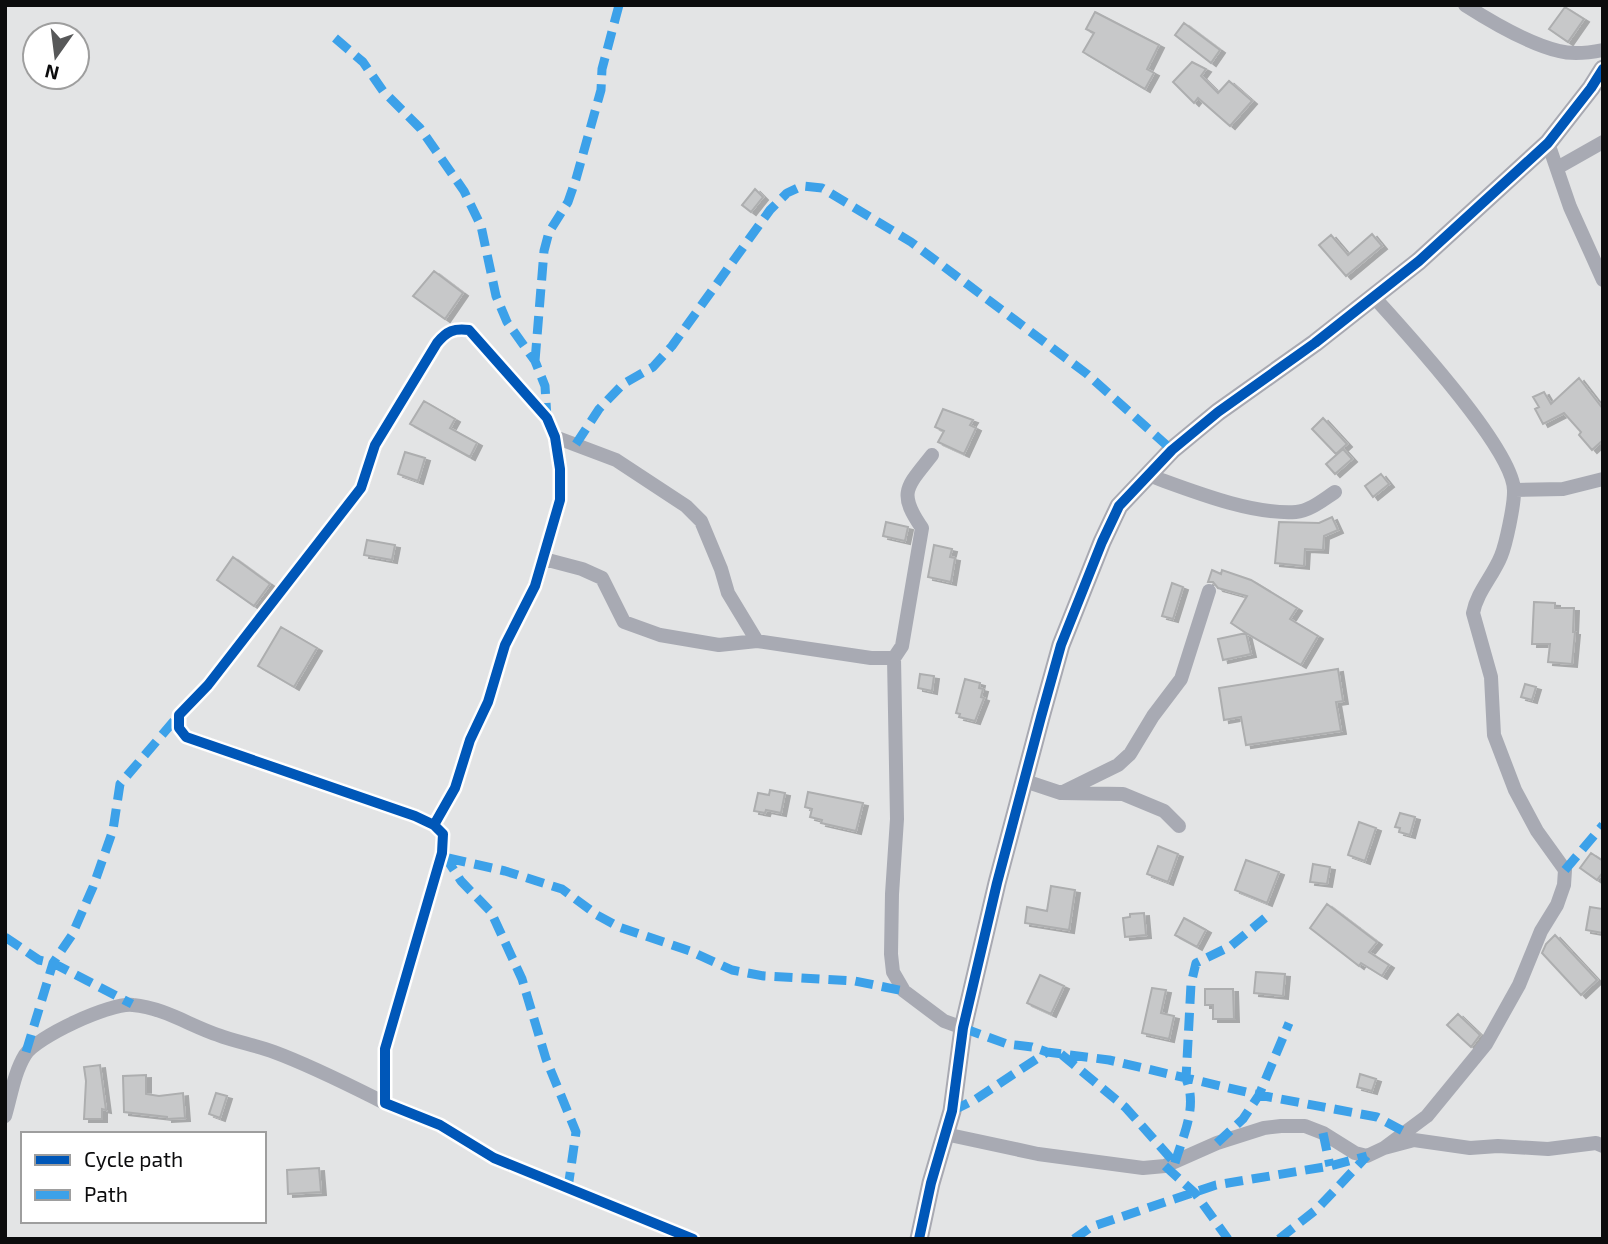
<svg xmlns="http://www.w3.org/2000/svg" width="1608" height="1244" font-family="'Exo 2',sans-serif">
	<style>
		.building { fill: #c7c8c9; stroke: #adaeaf; stroke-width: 2; filter: url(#shadow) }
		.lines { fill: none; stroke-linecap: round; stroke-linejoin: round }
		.street { stroke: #a8aab3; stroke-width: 14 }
		.secondary { stroke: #a8a9b2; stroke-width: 19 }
		.quiet { stroke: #3ca1e9; stroke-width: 9; stroke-dasharray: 18 9; stroke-linecap: butt }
		.cycleway-casing { stroke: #fff; stroke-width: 15 }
		.cycleway { stroke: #0057b8; stroke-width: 10 }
	</style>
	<defs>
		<filter id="shadow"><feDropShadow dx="5" dy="3" stdDeviation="0" flood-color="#0004"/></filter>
	</defs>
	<rect width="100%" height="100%" fill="#e3e4e5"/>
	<path class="building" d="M 1565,7 L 1584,19 L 1568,42 L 1549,29 Z
		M 1095,12 L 1159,45 L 1147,69 L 1154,73 L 1145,89 L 1083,52 L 1094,33 L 1086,29 Z
		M 1184,23 L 1220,50 L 1211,63 L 1175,35 Z
		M 1192,62 L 1206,69 L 1201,76 L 1218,93 L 1229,81 L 1252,101 L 1230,126 L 1198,98 L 1194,103 L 1173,82 Z
		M 755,189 L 763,197 L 751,212 L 742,205 Z
		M 1372,234 L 1382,246 L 1346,276 L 1319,245 L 1331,235 L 1348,255 Z
		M 434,271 L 463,293 L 445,319 L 413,296 Z
		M 1579,378 L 1603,409 L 1603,440 L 1592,450 L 1579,435 L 1581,432 L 1564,413 L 1543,424 L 1535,409 L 1539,407 L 1533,397 L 1544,392 L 1551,404 Z
		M 424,401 L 455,419 L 450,428 L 477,443 L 470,457 L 410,424 Z
		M 943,409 L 973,420 L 970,425 L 976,428 L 964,454 L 938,442 L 944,431 L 935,427 Z
		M 1323,418 L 1347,444 L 1336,454 L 1312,429 Z
		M 1343,449 L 1352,459 L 1335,474 L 1326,464 Z
		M 405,452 L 425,458 L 418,481 L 398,474 Z
		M 1381,474 L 1389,484 L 1373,497 L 1365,486 Z
		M 1332,517 L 1338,530 L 1324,536 L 1323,550 L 1305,549 L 1304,566 L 1275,563 L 1279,522 L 1319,523 Z
		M 886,522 L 908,527 L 905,541 L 883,536 Z
		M 367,540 L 395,545 L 392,560 L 364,555 Z
		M 934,545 L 952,549 L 950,557 L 955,558 L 951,582 L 928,577 Z
		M 233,557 L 270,584 L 254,606 L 217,580 Z
		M 1212,570 L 1221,574 L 1222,570 L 1251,580 L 1297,608 L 1290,619 L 1318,636 L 1301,665 L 1246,633 L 1251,654 L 1223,660 L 1218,639 L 1246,633 L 1231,623 L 1247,596 L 1218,588 L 1213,582 L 1208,582 Z
		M 1172,583 L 1183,587 L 1173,619 L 1162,616 Z
		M 1534,602 L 1555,603 L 1555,608 L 1574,608 L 1573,632 L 1575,632 L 1572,664 L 1548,662 L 1550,644 L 1532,644 Z
		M 281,627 L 317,648 L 294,687 L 258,666 Z
		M 1338,669 L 1343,701 L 1336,702 L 1341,731 L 1246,745 L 1241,717 L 1224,720 L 1219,688 Z
		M 920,674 L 934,676 L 932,691 L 918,688 Z
		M 965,679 L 980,683 L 979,688 L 983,689 L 981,697 L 984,698 L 975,721 L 959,717 L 960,714 L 956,713 Z
		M 1525,684 L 1536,687 L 1532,700 L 1521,697 Z
		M 770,790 L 785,793 L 781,813 L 766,810 L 765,813 L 754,811 L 758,793 L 769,795 Z
		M 808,792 L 863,803 L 856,831 L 821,823 L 822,820 L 810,817 L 812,809 L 805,807 Z
		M 1400,813 L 1415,817 L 1410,835 L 1399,832 L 1400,828 L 1395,827 Z
		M 1359,822 L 1376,828 L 1365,861 L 1348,855 Z
		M 1158,846 L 1178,854 L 1168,882 L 1147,874 Z
		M 1591,853 L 1603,861 L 1603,872 L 1597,880 L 1580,868 Z
		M 1246,860 L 1279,872 L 1267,903 L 1235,890 Z
		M 1313,864 L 1330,867 L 1327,884 L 1310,882 Z
		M 1051,886 L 1075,890 L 1069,930 L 1025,923 L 1027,907 L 1047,911 Z
		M 1327,904 L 1377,942 L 1369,952 L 1389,965 L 1382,976 L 1361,963 L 1359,966 L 1310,928 Z
		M 1590,907 L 1603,909 L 1603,933 L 1586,930 Z
		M 1144,913 L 1146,935 L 1125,937 L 1123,918 L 1130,917 L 1130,914 Z
		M 1184,918 L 1206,930 L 1197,947 L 1175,935 Z
		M 1555,935 L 1597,980 L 1581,995 L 1542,953 L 1546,944 Z
		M 1256,972 L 1285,974 L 1283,996 L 1254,993 Z
		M 1040,975 L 1064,986 L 1051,1014 L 1027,1003 Z
		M 1152,988 L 1166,990 L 1161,1013 L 1174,1016 L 1169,1039 L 1142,1033 Z
		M 1205,989 L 1233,989 L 1234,1019 L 1213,1019 L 1213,1005 L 1205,1005 Z
		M 1458,1014 L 1480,1035 L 1471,1047 L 1447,1025 Z
		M 100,1065 L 106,1110 L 102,1109 L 102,1119 L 84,1119 L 86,1081 L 84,1067 Z
		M 1360,1074 L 1376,1079 L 1372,1091 L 1357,1087 Z
		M 146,1075 L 146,1094 L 159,1096 L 183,1093 L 185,1118 L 167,1119 L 167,1117 L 124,1112 L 123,1076 Z
		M 216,1093 L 227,1096 L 220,1118 L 209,1114 Z
		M 319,1168 L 321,1192 L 288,1194 L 287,1170 Z"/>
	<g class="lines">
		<path class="street" d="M 1465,5 C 1490,21 1530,44 1559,51 C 1573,55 1588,53 1603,50
			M 1548,143 L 1570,207 L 1603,280
			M 1557,168 L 1603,142
			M 1374,297 C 1404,330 1516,452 1514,492 C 1514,506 1506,544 1501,556 C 1493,576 1477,592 1473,613 L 1491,677 L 1494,735 L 1515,790 L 1537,831 L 1565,870 L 1564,885 L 1557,905 L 1541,931 L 1519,985 L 1486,1044 L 1427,1116 L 1384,1148
			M 555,437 L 616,460 L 686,506 L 701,521 L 721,569 L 728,593 L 757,641 L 871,658 L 894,658 L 902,646 L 922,528 C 897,492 907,487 932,455
			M 1148,475 C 1190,490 1251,515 1296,512 C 1310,511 1324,499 1335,492
			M 1515,490 L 1563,489 L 1603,479
			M 544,559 L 582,569 L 602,578 L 624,622 L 660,635 L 719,645 L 757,641
			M 894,658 L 897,819 L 892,894 L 891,954 L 893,972 L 904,991 L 944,1021 L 963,1028
			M 1025,781 L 1061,793 L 1123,794 L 1164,811 L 1179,826
			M 1061,793 L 1118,765 L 1130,754 L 1153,716 L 1181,679 L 1209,591
			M 434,825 L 455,788 L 470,740 L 488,702 L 505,645 L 535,586 L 560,500 L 560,469 L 555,437 L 547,418 L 469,330 C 454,328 447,331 437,343 L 375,445 L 361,488 L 208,685 L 179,715 L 179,728 L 186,737 L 415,816 L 434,825 L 443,834 L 442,853 L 385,1049 L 385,1103 L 440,1125 L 494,1158 L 693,1239
			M 5,1116 C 11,1096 14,1073 25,1055 C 36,1037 111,1002 133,1005 C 164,1008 189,1025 218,1035 C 236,1042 256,1045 274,1052 C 312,1066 349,1085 385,1103
			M 945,1134 L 1038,1154 L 1143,1168 L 1165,1166 L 1217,1143 L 1264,1128 L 1281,1126 L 1305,1126 L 1323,1133 L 1355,1153 L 1367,1156 L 1384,1148 L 1414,1140 L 1470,1148 L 1498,1146 L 1548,1149 L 1596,1143 L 1603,1146"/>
		<path class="secondary" d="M 919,1239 L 931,1183 L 952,1111 L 963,1028 L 997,883 L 1041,717 L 1061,645 L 1102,542 L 1119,506 L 1172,450 L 1218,412 L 1315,343 L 1419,261 L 1548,143 L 1591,88 L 1603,69"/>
		<path class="quiet" d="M 335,38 L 363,62 L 383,91 L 420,128 L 464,191 L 481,226 L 496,296 L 507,322 L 535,361 L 545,386 L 547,418
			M 535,361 L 544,251 L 549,232 L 568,202 L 576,179 L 601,90 L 602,69 L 619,5
			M 576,444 L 599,409 L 623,384 L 653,367 L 672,346 L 770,210 L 787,193 L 802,186 L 822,188 L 911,242 L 1087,374 L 1172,450
			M 444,855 L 461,881 L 491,912 L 522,979 L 546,1059 L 576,1132 L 568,1188
			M 448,858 L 505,871 L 562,889 L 597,915 L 619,927 L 690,951 L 732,970 L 764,976 L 855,981 L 904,991
			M 1565,870 L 1603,825
			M 5,937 L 39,960 L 53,963 L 132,1004
			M 963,1028 L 1007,1044 L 1032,1047 L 1047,1052
			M 26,1052 L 53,963 L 72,935 L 93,887 L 113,830 L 120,784 L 179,715
			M 1061,1054 L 1125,1107 L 1175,1163
			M 952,1111 L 976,1099 L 1047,1052 L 1109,1060 L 1259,1095 L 1377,1117 L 1405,1132
			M 1323,1133 L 1330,1166
			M 1217,1143 L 1243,1119 L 1259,1095 L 1289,1023
			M 1175,1163 C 1183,1135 1198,1107 1186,1079 L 1191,984 L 1196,963 L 1231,946 L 1265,918
			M 1165,1166 L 1195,1193 L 1228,1239
			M 1074,1239 L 1091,1227 L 1216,1185 L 1330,1166 L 1367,1156
			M 1279,1239 L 1317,1209 L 1367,1156"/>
		<g class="cycleway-casing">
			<path id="cycleway" d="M 434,825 L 455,788 L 470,740 L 488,702 L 505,645 L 535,586 L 560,500 L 560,469 L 555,437 L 547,418 L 469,330 C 454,328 447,331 437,343 L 375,445 L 361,488 L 208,685 L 179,715 L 179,728 L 186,737 L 415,816 L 434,825 L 443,834 L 442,853 L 385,1049 L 385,1103 L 440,1125 L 494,1158 L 693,1239
				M 919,1239 L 931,1183 L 952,1111 L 963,1028 L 997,883 L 1041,717 L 1061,645 L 1102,542 L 1119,506 L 1172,450 L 1218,412 L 1315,343 L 1419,261 L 1548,143 L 1591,88 L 1603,69"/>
		</g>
		<use href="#cycleway" class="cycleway"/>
	</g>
	<rect width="1608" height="1244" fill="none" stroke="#0c0c0d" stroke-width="14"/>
	<rect x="21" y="1132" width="245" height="91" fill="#ffffff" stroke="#9e9e9e" stroke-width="2"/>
	<rect x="35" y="1155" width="35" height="10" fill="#0057b8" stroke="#9e9e9e" stroke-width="2"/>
	<text x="84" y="1167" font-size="21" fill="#0c0c0d">Cycle path</text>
	<rect x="35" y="1190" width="35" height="10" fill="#3ca1e9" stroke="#9e9e9e" stroke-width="2"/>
	<text x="84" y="1202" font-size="21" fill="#0c0c0d">Path</text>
	<g transform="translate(56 56) rotate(194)"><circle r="33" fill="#ffffff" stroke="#9e9e9e" stroke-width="2"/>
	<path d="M0-5L12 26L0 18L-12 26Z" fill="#575859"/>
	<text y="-10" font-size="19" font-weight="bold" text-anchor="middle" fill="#0c0c0d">N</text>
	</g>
</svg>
